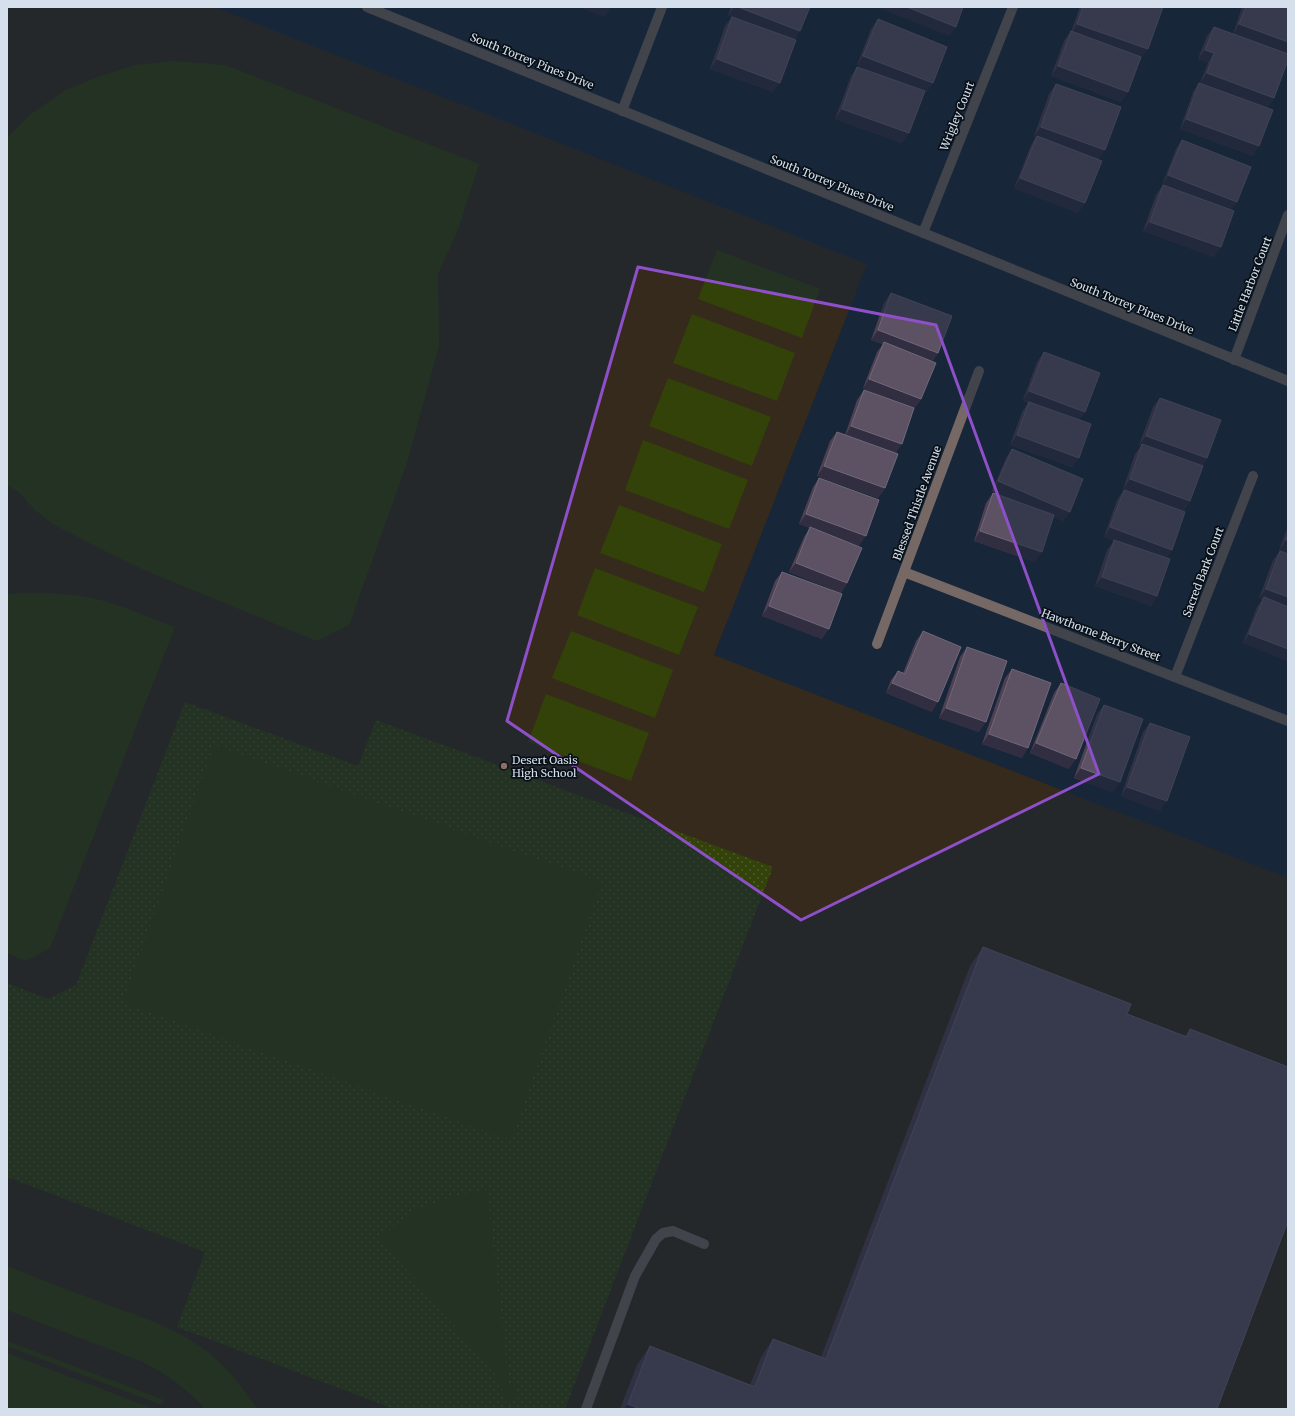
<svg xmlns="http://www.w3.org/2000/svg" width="1295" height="1416" font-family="Merriweather,serif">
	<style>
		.education { fill: #362a1c }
		.grass { fill: url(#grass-dots) }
		.pitch { fill: #324209 }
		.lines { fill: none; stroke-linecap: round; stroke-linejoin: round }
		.minor { stroke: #756865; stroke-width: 10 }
		.wall { fill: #4e4053 }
		.shaded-wall { fill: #322e42 }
		.building { fill: #5d5164; stroke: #706879 }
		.marked { fill: none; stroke: #8d50c8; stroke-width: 3; stroke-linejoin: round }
		.education-dot { fill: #8d6e63; stroke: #080f17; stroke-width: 1.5 }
		.labels { text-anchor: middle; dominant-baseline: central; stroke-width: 3.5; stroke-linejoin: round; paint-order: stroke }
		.street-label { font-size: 11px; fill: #d5e0ec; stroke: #080f17 }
		.poi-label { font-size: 11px; fill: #d5e0ec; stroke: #080f17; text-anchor: start }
	</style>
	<defs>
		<pattern id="grass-dots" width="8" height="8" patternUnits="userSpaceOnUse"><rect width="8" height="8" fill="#324209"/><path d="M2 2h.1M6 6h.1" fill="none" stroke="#4f5d2d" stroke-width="1.8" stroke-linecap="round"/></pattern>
	</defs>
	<rect width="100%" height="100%" fill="#172638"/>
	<path class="education" d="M 7,7 L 214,7 L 867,264 L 714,655 L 1288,878 L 1288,1409 L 7,1409 Z"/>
	<path class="grass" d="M 185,702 L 358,766 L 376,720 L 773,867 L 565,1409 L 394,1409 L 177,1327 L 205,1252 L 7,1177 L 7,983 L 48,999 L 76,985 Z"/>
	<path class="pitch" d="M 175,61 L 225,65 L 479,164 L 459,227 L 438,274 L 439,345 L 407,463 L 349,625 L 317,641 L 142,569 L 97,547 L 53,524 L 35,510 L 21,494 L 7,484 L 7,138 L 30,115 L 64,91 L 98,77 L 135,65 Z
		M 717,250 L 820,289 L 802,338 L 698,299 Z
		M 692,314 L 795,353 L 777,401 L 673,363 Z
		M 668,378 L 771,417 L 752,466 L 649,426 Z
		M 643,440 L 748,480 L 729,529 L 625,490 Z
		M 619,505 L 722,544 L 704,592 L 600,553 Z
		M 595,568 L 698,607 L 679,655 L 577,615 Z
		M 7,594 C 36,592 68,593 96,599 C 122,605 150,618 175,627 L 50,948 L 26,961 L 7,953 Z
		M 571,631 L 673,670 L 655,718 L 552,678 Z
		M 546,694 L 649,733 L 631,781 L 528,742 Z
		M 214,745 L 602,882 L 511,1140 L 123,1003 Z
		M 487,1190 L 509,1387 L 514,1385 L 519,1397 L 506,1403 L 501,1390 L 506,1388 L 380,1238 L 411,1212 L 451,1197 Z
		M 7,1266 C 39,1279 71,1291 103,1303 C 130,1313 159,1322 185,1337 C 214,1353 239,1380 257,1409 L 205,1409 C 188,1389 166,1374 143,1362 L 7,1310 Z
		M 7,1341 L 164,1400 L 162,1405 L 7,1346 Z
		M 7,1353 L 154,1409 L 7,1409 Z"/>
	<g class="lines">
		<path class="minor" d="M 367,7 L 1288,381
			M 622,111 L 662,7
			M 923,233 L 1013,7
			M 1234,360 L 1288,215
			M 904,572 L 1288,721
			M 877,644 L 979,371
			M 1175,677 L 1253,476
			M 586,1409 L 635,1276 L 656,1239 L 663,1233 L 673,1231 L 704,1244"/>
	</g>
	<path class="wall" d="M 731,7 L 810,7 L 795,39 L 773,92 L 710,69 L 725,26 L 732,17 L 728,15 Z
		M 1080,7 L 1163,7 L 1141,59 L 1140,59 L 1128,92 L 1121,102 L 1051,76 L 1064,41 L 1071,31 L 1071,32 Z
		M 1242,7 L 1288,7 L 1274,98 L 1267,108 L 1253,156 L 1180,129 L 1193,92 L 1199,83 L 1200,83 L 1208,63 L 1198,59 L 1207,36 L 1214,27 L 1233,34 Z
		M 878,19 L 933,83 L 926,93 L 924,92 L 909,133 L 902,143 L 835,119 L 851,76 L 857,67 L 878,74 L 857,65 L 871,29 Z
		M 1056,84 L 1098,160 L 1085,203 L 1078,213 L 1014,188 L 1031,145 L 1036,137 L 1034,136 L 1049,94 Z
		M 1182,140 L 1231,210 L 1214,257 L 1143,231 L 1156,195 L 1163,185 L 1162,185 L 1176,149 Z
		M 891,293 L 938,353 L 932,362 L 921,399 L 914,409 L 896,453 L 885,488 L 878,498 L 817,476 L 830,441 L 837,432 L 845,435 L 857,400 L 864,390 L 892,400 L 863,388 L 877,352 L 883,344 L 871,340 L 884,303 Z
		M 1044,352 L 1085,412 L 1079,420 L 1072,467 L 1010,445 L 1022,412 L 1028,403 L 1023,400 L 1037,362 Z
		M 1160,398 L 1207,458 L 1202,466 L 1190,501 L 1184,511 L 1123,489 L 1135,454 L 1141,446 L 1139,445 L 1153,407 Z
		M 1012,449 L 1070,512 L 1063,521 L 1054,517 L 1035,562 L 974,541 L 986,503 L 993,493 L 1019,503 L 992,491 L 1006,458 Z
		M 819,478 L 859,546 L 828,535 L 847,583 L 841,593 L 789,572 L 804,537 L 810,528 L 799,524 L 813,487 Z
		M 1124,490 L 1172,550 L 1166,558 L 1157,596 L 1151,606 L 1095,586 L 1107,550 L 1114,541 L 1104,537 L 1117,500 Z
		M 1288,526 L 1288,553 L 1279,550 Z
		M 1280,551 L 1288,554 L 1288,661 L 1243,643 L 1257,607 L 1262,600 L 1259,598 L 1273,560 Z
		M 782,572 L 822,639 L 762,616 L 775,581 Z
		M 923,631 L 932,712 L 886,693 L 891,680 L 898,671 L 903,673 L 916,641 Z
		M 967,647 L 979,732 L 939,718 L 960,657 Z
		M 1012,669 L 1022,758 L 982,744 L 1005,678 Z
		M 1061,683 L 1069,769 L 1030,753 L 1054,693 Z
		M 1104,705 L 1113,792 L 1074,778 L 1097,714 Z
		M 1150,723 L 1160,811 L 1121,796 L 1143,732 Z
		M 983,947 L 1127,1014 L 1185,1036 L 1190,1029 L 1217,1409 L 620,1409 L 637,1365 L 650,1346 L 750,1385 L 761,1357 L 773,1339 L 821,1357 L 970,966 Z"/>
	<path class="shaded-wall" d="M 578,7 L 612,7 L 605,17 Z
		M 734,7 L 738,7 L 800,31 L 794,41 L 728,15 Z
		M 879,7 L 907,7 L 956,27 L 949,36 L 879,8 Z
		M 1077,24 L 1148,49 L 1141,59 L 1071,34 Z
		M 1239,24 L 1288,42 L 1288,54 L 1233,34 Z
		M 1205,50 L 1214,53 L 1208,63 L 1198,59 Z
		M 863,56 L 933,83 L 926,93 L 857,65 Z
		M 717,59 L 780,83 L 773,92 L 710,69 Z
		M 1058,66 L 1128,92 L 1121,102 L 1051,76 Z
		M 1207,73 L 1274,98 L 1267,108 L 1200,83 Z
		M 842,109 L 909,133 L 902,143 L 835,119 Z
		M 1186,119 L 1259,146 L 1253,156 L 1180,129 Z
		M 1041,127 L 1105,150 L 1098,160 L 1037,136 L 1036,137 L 1034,136 Z
		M 1168,175 L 1237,202 L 1230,212 L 1162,185 Z
		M 1020,178 L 1085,203 L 1078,213 L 1014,188 Z
		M 1150,222 L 1221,247 L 1214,257 L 1143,231 Z
		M 878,330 L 938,353 L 932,362 L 884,342 L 883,344 L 871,340 Z
		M 869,379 L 921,399 L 914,409 L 863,388 Z
		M 1029,391 L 1085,412 L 1078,421 L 1023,400 Z
		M 851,426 L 902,444 L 895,454 L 845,436 Z
		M 1017,435 L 1079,458 L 1072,467 L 1010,445 Z
		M 1146,436 L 1207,458 L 1200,468 L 1142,444 L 1141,446 L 1139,445 Z
		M 824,466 L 885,488 L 878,498 L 817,476 Z
		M 1130,479 L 1190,501 L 1184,511 L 1123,489 Z
		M 998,481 L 1070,512 L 1063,521 L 992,491 Z
		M 806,514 L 866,536 L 859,546 L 799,524 Z
		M 1110,527 L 1172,550 L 1165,559 L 1104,537 Z
		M 980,531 L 1042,552 L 1035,562 L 974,541 Z
		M 1286,540 L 1288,541 L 1288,553 L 1279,550 Z
		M 796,563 L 847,583 L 841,593 L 789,572 Z
		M 1102,577 L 1157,596 L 1151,606 L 1095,586 Z
		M 1266,589 L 1288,597 L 1288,609 L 1264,597 L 1262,600 L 1259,598 Z
		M 769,606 L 829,629 L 822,639 L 762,616 Z
		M 1249,634 L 1288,649 L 1288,661 L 1243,643 Z
		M 892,683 L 938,702 L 932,712 L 886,693 Z
		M 946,708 L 986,722 L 979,732 L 939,718 Z
		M 989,734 L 1028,748 L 1022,758 L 982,744 Z
		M 1036,743 L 1076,759 L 1069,769 L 1030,753 Z
		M 1081,768 L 1120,782 L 1113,792 L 1074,778 Z
		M 1127,787 L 1167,801 L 1160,811 L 1121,796 Z
		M 628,1404 L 640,1409 L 624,1409 Z"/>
	<path class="building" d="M 738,7 L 810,7 L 800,31 Z
		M 907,7 L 963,7 L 956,27 Z
		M 1083,7 L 1163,7 L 1148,49 L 1077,24 Z
		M 1246,7 L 1288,7 L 1288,42 L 1239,24 Z
		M 732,17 L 796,40 L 780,83 L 717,59 Z
		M 878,19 L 947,47 L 933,83 L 863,56 Z
		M 1214,27 L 1288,54 L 1288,60 L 1274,98 L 1207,73 L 1214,53 L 1205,50 Z
		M 1071,31 L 1141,57 L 1128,92 L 1058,66 Z
		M 857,67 L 925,91 L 909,133 L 842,109 Z
		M 1199,83 L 1273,110 L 1259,146 L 1186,119 Z
		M 1056,84 L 1121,107 L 1105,150 L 1041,127 Z
		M 1037,136 L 1102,161 L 1085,203 L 1020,178 Z
		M 1182,140 L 1251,167 L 1237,202 L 1168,175 Z
		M 1163,185 L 1234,211 L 1221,247 L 1150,222 Z
		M 891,293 L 952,316 L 938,353 L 878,330 Z
		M 884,342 L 936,363 L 921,399 L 869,379 Z
		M 1044,352 L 1100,373 L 1085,412 L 1029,391 Z
		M 864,390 L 914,408 L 902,444 L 851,426 Z
		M 1160,398 L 1221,420 L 1207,458 L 1146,436 Z
		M 1029,402 L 1091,424 L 1079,458 L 1017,435 Z
		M 837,432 L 898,454 L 885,488 L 824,466 Z
		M 1142,444 L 1203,466 L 1190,501 L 1130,479 Z
		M 1012,449 L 1083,479 L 1070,512 L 998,481 Z
		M 819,478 L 879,500 L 866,536 L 806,514 Z
		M 1124,490 L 1185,512 L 1172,550 L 1110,527 Z
		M 993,493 L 1054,515 L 1042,552 L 980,531 Z
		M 810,527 L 862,548 L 847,583 L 796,563 Z
		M 1288,534 L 1288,541 L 1286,540 Z
		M 1114,540 L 1170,559 L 1157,596 L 1102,577 Z
		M 1280,551 L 1288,554 L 1288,597 L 1266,589 Z
		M 782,572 L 842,594 L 829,629 L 769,606 Z
		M 1264,597 L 1288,607 L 1288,649 L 1249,634 Z
		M 923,631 L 961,647 L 938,702 L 892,683 L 898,671 L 905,674 Z
		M 967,647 L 1007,661 L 986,722 L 946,708 Z
		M 1012,669 L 1051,683 L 1028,748 L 989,734 Z
		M 1061,683 L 1100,699 L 1076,759 L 1036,743 Z
		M 1104,705 L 1143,719 L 1120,782 L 1081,768 Z
		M 1150,723 L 1190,737 L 1167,801 L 1127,787 Z
		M 983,947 L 1131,1004 L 1127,1014 L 1187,1037 L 1190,1029 L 1288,1067 L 1288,1221 L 1217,1409 L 640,1409 L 628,1404 L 650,1346 L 755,1387 L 773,1339 L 826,1359 Z"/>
	<path d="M0 0H1295V1416H0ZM 638,267 L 936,325 L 1099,774 L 801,920 L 507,721 Z" fill="#172638" fill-opacity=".55" fill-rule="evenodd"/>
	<path class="marked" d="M 638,267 L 936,325 L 1099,774 L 801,920 L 507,721 Z"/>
	<circle class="education-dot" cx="504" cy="766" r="4"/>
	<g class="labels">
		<g class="street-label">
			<text transform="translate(532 61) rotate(22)">South Torrey Pines Drive</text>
			<text transform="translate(957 116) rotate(-68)">Wrigley Court</text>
			<text transform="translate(832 183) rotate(22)">South Torrey Pines Drive</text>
			<text transform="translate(1250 284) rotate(-69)">Little Harbor Court</text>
			<text transform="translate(1132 306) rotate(22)">South Torrey Pines Drive</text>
			<text transform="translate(917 503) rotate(-70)">Blessed Thistle Avenue</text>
			<text transform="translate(1203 572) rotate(-69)">Sacred Bark Court</text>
			<text transform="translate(1101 635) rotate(21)">Hawthorne Berry Street</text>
		</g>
		<g class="poi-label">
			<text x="512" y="760">Desert Oasis<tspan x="512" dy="13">High School</tspan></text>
		</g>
	</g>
	<rect width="1295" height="1416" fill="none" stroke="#d5e0ec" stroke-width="16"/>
</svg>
